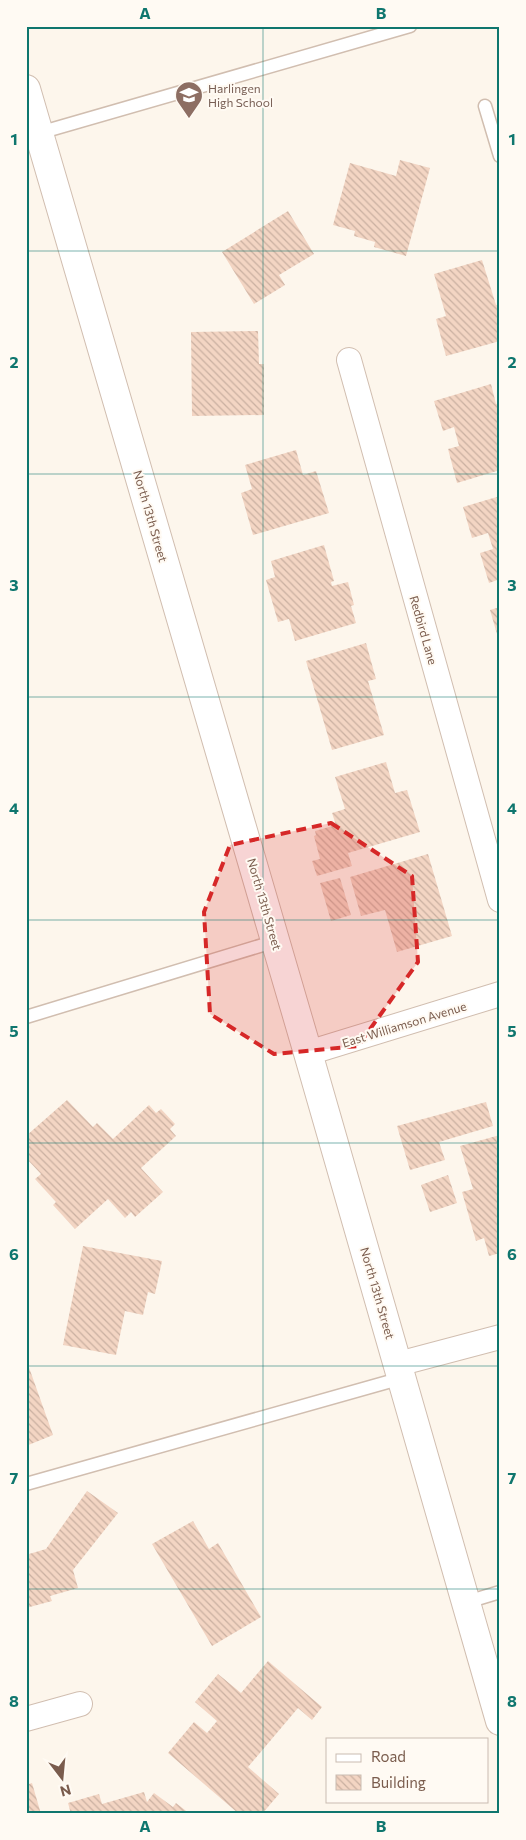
<svg xmlns="http://www.w3.org/2000/svg" width="526" height="1840" font-family="Commissioner,sans-serif">
	<style>
		.building { fill: url(#building-back-hatch) }
		.lines { fill: none; stroke-linecap: round; stroke-linejoin: round }
		.service-casing { stroke: #d1beb0; stroke-width: 15 }
		.minor-casing { stroke: #d1beb0; stroke-width: 26 }
		.tertiary-casing { stroke: #d1beb0; stroke-width: 30 }
		.service { stroke: #fff; stroke-width: 12 }
		.minor { stroke: #fff; stroke-width: 24 }
		.tertiary { stroke: #fff; stroke-width: 28 }
		.marked { fill: #d62828; fill-opacity: 0.2; stroke: #d62828; stroke-width: 4; stroke-dasharray: 10 6; stroke-linejoin: round }
		.grid { fill: none; stroke: #0f766e; stroke-width: 1; stroke-opacity: 0.55 }
		.labels { text-anchor: middle; dominant-baseline: central; stroke-width: 4; stroke-linejoin: round; paint-order: stroke }
		.education-label { font-size: 12px; fill: #785e54; stroke: #fffaf3; text-anchor: start }
		.street-label { font-size: 12px; fill: #7a5c4d; stroke: #fffaf3 }
		.neatline { fill: none; stroke: #0f766e; stroke-width: 2 }
		.grid-label { font-size: 16px; text-anchor: middle; font-weight: bold; fill: #0f766e }
	</style>
	<defs>
		<pattern id="building-back-hatch" width="6" height="6" patternUnits="userSpaceOnUse" patternTransform="scale(1.25)"><rect width="6" height="6" fill="#f3d5c3"/><path d="M-1 5l2 2M0 0l6 6M5-1l2 2" fill="none" stroke="#cab0a1"/></pattern>
	</defs>
	<rect width="100%" height="100%" fill="#fdf6ec"/>
	<path class="building" d="M 400,160 L 430,168 L 406,256 L 374,247 L 375,242 L 354,236 L 355,231 L 333,225 L 350,163 L 396,176 Z
		M 288,211 L 314,254 L 279,275 L 285,285 L 254,304 L 222,252 Z
		M 482,260 L 496,305 L 500,304 L 500,341 L 446,356 L 436,319 L 446,316 L 434,274 Z
		M 258,331 L 259,364 L 264,364 L 264,415 L 192,416 L 191,332 Z
		M 491,384 L 496,404 L 500,403 L 500,470 L 457,483 L 448,449 L 459,446 L 454,427 L 443,431 L 434,401 Z
		M 296,450 L 303,475 L 316,471 L 329,513 L 253,535 L 241,493 L 252,489 L 245,465 Z
		M 500,496 L 500,579 L 489,583 L 480,553 L 493,549 L 488,533 L 472,538 L 463,507 Z
		M 324,545 L 334,581 L 331,582 L 332,586 L 348,582 L 354,605 L 351,606 L 356,623 L 295,641 L 289,619 L 278,622 L 266,580 L 275,577 L 271,561 Z
		M 500,607 L 500,641 L 499,641 L 490,610 Z
		M 366,643 L 376,679 L 368,681 L 384,735 L 332,750 L 306,661 Z
		M 386,762 L 395,793 L 407,790 L 420,832 L 348,853 L 352,866 L 317,876 L 312,861 L 320,859 L 314,836 L 316,835 L 315,831 L 336,825 L 332,813 L 345,809 L 335,777 Z
		M 428,854 L 452,936 L 397,952 L 385,910 L 361,916 L 350,877 Z
		M 340,878 L 351,915 L 331,921 L 320,883 Z
		M 67,1100 L 93,1127 L 97,1123 L 113,1139 L 149,1105 L 156,1113 L 161,1109 L 175,1124 L 170,1129 L 176,1136 L 141,1168 L 163,1192 L 135,1217 L 131,1212 L 125,1218 L 108,1199 L 75,1229 L 53,1205 L 56,1202 L 35,1179 L 41,1174 L 26,1158 L 26,1136 Z
		M 486,1102 L 493,1126 L 439,1142 L 445,1160 L 410,1170 L 397,1126 Z
		M 500,1135 L 500,1253 L 489,1256 L 484,1238 L 476,1241 L 462,1192 L 473,1189 L 460,1146 Z
		M 448,1175 L 457,1203 L 430,1212 L 421,1185 Z
		M 83,1246 L 162,1261 L 155,1294 L 148,1292 L 143,1315 L 125,1311 L 116,1355 L 63,1345 Z
		M 26,1359 L 53,1435 L 26,1446 Z
		M 87,1491 L 118,1513 L 73,1570 L 78,1588 L 50,1596 L 52,1601 L 26,1608 L 26,1546 L 29,1554 L 46,1549 Z
		M 193,1521 L 209,1549 L 218,1543 L 261,1617 L 212,1646 L 152,1544 Z
		M 268,1661 L 322,1707 L 312,1720 L 298,1708 L 248,1767 L 279,1794 L 262,1814 L 239,1814 L 168,1753 L 194,1722 L 207,1733 L 217,1721 L 195,1702 L 218,1674 L 241,1693 Z
		M 32,1783 L 41,1814 L 26,1814 L 26,1785 Z
		M 144,1792 L 147,1802 L 154,1793 L 173,1807 L 176,1803 L 190,1814 L 71,1814 L 68,1803 L 99,1794 L 102,1804 Z"/>
	<g class="lines">
		<g class="service-casing">
			<path id="service" d="M 485,106 L 500,156
				M 39,133 L 410,26
				M 26,1017 L 276,941
				M 26,1484 L 402,1378
				M 467,1602 L 500,1592"/>
		</g>
		<g class="minor-casing">
			<path id="minor" d="M 349,360 L 500,900
				M 308,1053 L 500,994
				M 398,1364 L 500,1337
				M 26,1719 L 80,1704"/>
		</g>
		<g class="tertiary-casing">
			<path id="tertiary" d="M 26,89 L 308,1053 L 500,1721"/>
		</g>
		<use href="#service" class="service"/>
		<use href="#minor" class="minor"/>
		<use href="#tertiary" class="tertiary"/>
	</g>
	<path class="marked" d="M 331,823 L 412,876 L 418,962 L 358,1046 L 274,1054 L 210,1014 L 204,912 L 230,845 Z"/>
	<path class="grid" d="M 263,26 L 263,1814M 26,251 L 500,251M 26,474 L 500,474M 26,697 L 500,697M 26,920 L 500,920M 26,1143 L 500,1143M 26,1366 L 500,1366M 26,1589 L 500,1589"/>
	<defs>
		<g id="school-pin" transform="scale(1.4375)"><path d="M0 17L-7.5 6A9.5 9.5 0 1 1 7.5 6Z" fill="#8d6e63" stroke="#fffaf3"/><path d="M0-5L7-2L0 1L-7-2ZM-4 1L0 2.5L4 1V4Q0 6-4 4Z" fill="#fff"/></g>
	</defs>
	<g fill-rule="evenodd">
		<use href="#school-pin" x="189" y="95"/>
	</g>
	<g class="labels">
		<g class="education-label">
			<text x="208" y="88">Harlingen<tspan x="208" dy="14">High School</tspan></text>
		</g>
		<g class="street-label">
			<text transform="translate(151 516) rotate(74)">North 13th Street</text>
			<text transform="translate(424 630) rotate(74)">Redbird Lane</text>
			<text transform="translate(265 904) rotate(74)">North 13th Street</text>
			<text transform="translate(404 1024) rotate(-17)">East Williamson Avenue</text>
			<text transform="translate(378 1293) rotate(74)">North 13th Street</text>
		</g>
	</g>
	<rect width="526" height="1840" fill="none" stroke="#fffaf3" stroke-width="55"/>
	<rect x="326" y="1738" width="162" height="65" fill="#fffaf3" stroke="#cabbb1"/>
	<rect x="336" y="1754" width="25" height="8" fill="#ffffff" stroke="#cabbb1"/>
	<text x="371" y="1762" font-size="15" fill="#7a5c4d">Road</text>
	<rect x="336" y="1775" width="25" height="15" fill="url(#building-back-hatch)" stroke="#cabbb1"/>
	<text x="371" y="1788" font-size="15" fill="#7a5c4d">Building</text>
	<g transform="translate(62 1778) rotate(164)" stroke="#fffaf3" stroke-width="4" paint-order="stroke">
	<path d="M0-4L9 19L0 12L-9 19Z" fill="#7a5c4d"/>
	<text y="-8" font-size="14" font-weight="bold" text-anchor="middle" fill="#7a5c4d">N</text>
	</g>
	<rect x="28" y="28" width="470" height="1784" class="neatline"/>
	<g class="grid-label">
		<text x="145" y="19">A</text>
		<text x="381" y="19">B</text>
		<text x="14" y="145">1</text>
		<text x="512" y="145">1</text>
		<text x="14" y="368">2</text>
		<text x="512" y="368">2</text>
		<text x="14" y="591">3</text>
		<text x="512" y="591">3</text>
		<text x="14" y="814">4</text>
		<text x="512" y="814">4</text>
		<text x="14" y="1037">5</text>
		<text x="512" y="1037">5</text>
		<text x="14" y="1260">6</text>
		<text x="512" y="1260">6</text>
		<text x="14" y="1484">7</text>
		<text x="512" y="1484">7</text>
		<text x="14" y="1707">8</text>
		<text x="512" y="1707">8</text>
		<text x="145" y="1832">A</text>
		<text x="381" y="1832">B</text>
	</g>
</svg>
